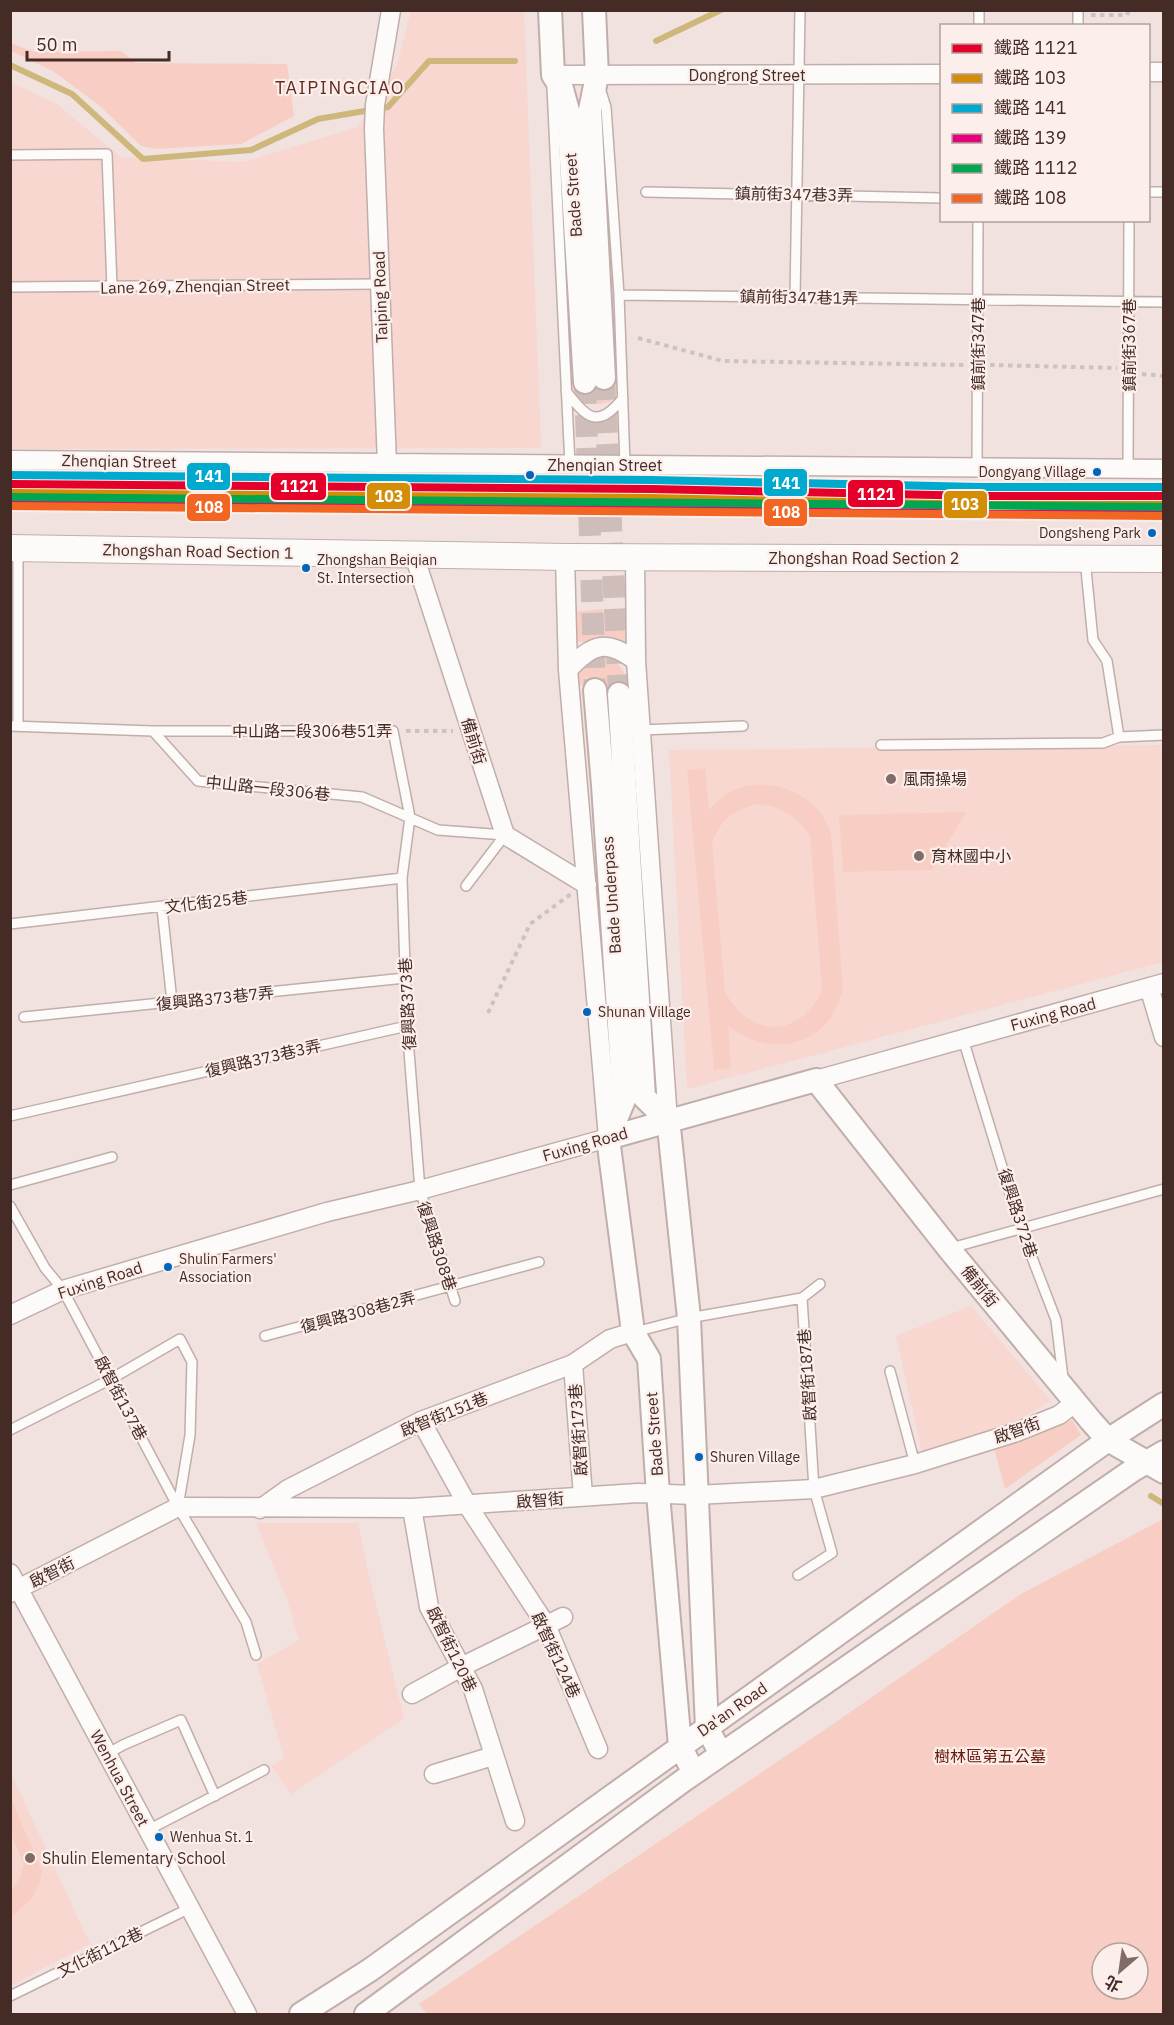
<svg xmlns="http://www.w3.org/2000/svg" width="1174" height="2025" font-family="'IBM Plex Sans','Noto Sans TC',sans-serif">
	<style>
		.built { fill: #f7d7d0 }
		.green { fill: #f8cec4; fill-rule: evenodd }
		.lines { fill: none; stroke-linecap: round; stroke-linejoin: round }
		.stream { stroke: #cdb77a; stroke-width: 6 }
		.tertiary-tunnel { stroke: #cfbdba; stroke-width: 22; stroke-dasharray: 22 11; stroke-linecap: butt }
		.service-casing { stroke: #c0aeaa; stroke-width: 12 }
		.minor-casing { stroke: #c0aeaa; stroke-width: 21 }
		.tertiary-casing { stroke: #c0aeaa; stroke-width: 26 }
		.secondary-casing { stroke: #c0aeaa; stroke-width: 28 }
		.path { stroke: #cbc3c1; stroke-width: 4; stroke-dasharray: 4.5 4.5; stroke-linecap: butt }
		.service { stroke: #fdfbfa; stroke-width: 9 }
		.minor { stroke: #fdfbfa; stroke-width: 18 }
		.tertiary { stroke: #fdfbfa; stroke-width: 22 }
		.secondary { stroke: #fdfbfa; stroke-width: 26 }
		.rail-1-casing { stroke: #fceeeb; stroke-width: 12 }
		.rail-2-casing { stroke: #fceeeb; stroke-width: 12 }
		.rail-3-casing { stroke: #fceeeb; stroke-width: 12 }
		.rail-4-casing { stroke: #fceeeb; stroke-width: 12 }
		.rail-5-casing { stroke: #fceeeb; stroke-width: 12 }
		.rail-6-casing { stroke: #fceeeb; stroke-width: 12 }
		.rail-1 { stroke: #e4002b; stroke-width: 8 }
		.rail-2 { stroke: #d38d07; stroke-width: 8 }
		.rail-3 { stroke: #00a9ce; stroke-width: 8 }
		.rail-4 { stroke: #e5007d; stroke-width: 8 }
		.rail-5 { stroke: #00a651; stroke-width: 8 }
		.rail-6 { stroke: #f26522; stroke-width: 8 }
		.bus-dot { fill: #0065bd; stroke: #fceeeb; stroke-width: 2 }
		.poi-dot { fill: #816b66; stroke: #fceeeb; stroke-width: 2 }
		.labels { text-anchor: middle; dominant-baseline: central; stroke-width: 4.5; stroke-linejoin: round; paint-order: stroke }
		.bus-label { font-size: 14px; fill: #452b25; stroke: #fceeeb; text-anchor: start }
		.street-label { font-size: 16px; fill: #452b25; stroke: #fceeeb }
		.poi-label { font-size: 16px; fill: #452b25; stroke: #fceeeb; text-anchor: start }
		.park-label { font-size: 16px; fill: #661909; stroke: #fceeeb }
		.neighbourhood-label { font-size: 18px; letter-spacing: 1.5px; fill: #632e22; stroke: #fceeeb }
		.line-badge { stroke: #fceeeb; stroke-width: 2 }
		.badge-label { font-size: 16px; text-anchor: middle; font-weight: bold; fill: #fff }
	</style>
	<rect width="100%" height="100%" fill="#f1e2df"/>
	<path class="built" d="M 411,11 L 524,11 L 541,448 L 11,449 L 10,82 L 57,104 L 120,157 L 243,162 L 358,127 L 397,65 Z
		M 1163,745 L 1163,962 L 687,1089 L 669,750 Z
		M 971,1306 L 1051,1401 L 1019,1420 L 949,1445 L 922,1452 L 896,1336 Z
		M 256,1523 L 358,1523 L 369,1576 L 404,1719 L 291,1794 L 271,1766 L 284,1758 L 257,1664 L 299,1640 L 288,1602 Z
		M 10,1771 L 90,1944 L 11,1985 L 10,1985 Z"/>
	<path class="green" d="M 10,43 L 35,52 L 121,51 L 136,63 L 287,64 L 294,116 L 241,144 L 156,149 L 141,146 L 100,106 L 53,71 L 11,51 Z
		M 619,378 L 618,391 L 610,402 C 588,407 574,404 569,379 Z
		M 576,417 L 593,424 L 617,418 L 618,432 L 577,433 Z
		M 603,609 L 605,625 L 611,625 L 611,610 L 625,609 L 626,641 L 573,642 L 571,612 Z
		M 590,656 C 614,656 622,663 630,686 L 572,685 L 573,673 Z
		M 705,768 L 709,811 C 712,807 715,803 718,800 C 748,774 795,783 819,811 C 824,817 827,825 831,832 L 843,990 C 840,997 838,1006 834,1012 C 820,1039 785,1051 757,1041 C 746,1038 737,1032 728,1026 L 731,1068 L 714,1070 L 687,770 ZM 758,804 C 782,807 797,816 810,836 L 822,991 C 798,1039 751,1038 725,992 L 712,842 C 723,817 732,811 758,804 Z
		M 966,812 L 932,870 L 843,872 L 839,815 Z
		M 1072,1420 L 1081,1435 L 1005,1489 L 994,1448 Z
		M 1163,1519 L 1163,2014 L 427,2014 L 419,2004 L 833,1724 L 1021,1594 ZM 1102,1953 L 1138,1953 L 1138,1989 L 1102,1989 Z
		M 11,1798 L 42,1871 L 39,1885 L 32,1898 L 11,1917 L 11,1891 L 20,1878 L 24,1864 L 11,1834 Z"/>
	<g class="lines">
		<path class="stream" d="M 656,41 L 721,10
			M 10,65 L 72,94 L 143,159 L 251,150 L 318,119 L 388,107 L 429,61 L 515,61
			M 1151,1496 L 1164,1504"/>
		<path class="tertiary-tunnel" d="M 604,378 L 619,694
			M 585,382 L 595,690"/>
		<g class="service-casing">
			<path id="service" d="M 979,26 L 979,10
				M 1078,26 L 1078,10
				M 552,87 L 570,465
				M 600,88 L 606,107 L 619,295 L 625,465
				M 10,155 L 107,154 L 112,287
				M 646,192 L 942,198
				M 1148,192 L 1164,192
				M 10,287 L 380,284
				M 619,295 L 1164,302
				M 795,297 L 800,10
				M 566,391 C 587,419 598,429 623,398
				M 977,468 L 978,220
				M 1128,469 L 1129,220
				M 1085,559 L 1093,640 L 1107,661 L 1119,737
				M 10,726 L 153,731 L 198,781 L 362,797 L 438,830 L 505,835
				M 18,726 L 18,551
				M 641,730 L 743,726
				M 153,731 L 393,731 L 410,817 L 402,878 L 407,1026 L 420,1190 L 455,1301
				M 881,745 L 1103,743 L 1119,737 L 1164,735
				M 466,886 L 505,835
				M 162,908 L 172,1002
				M 10,924 L 402,878
				M 24,1017 L 405,978
				M 963,1039 L 1021,1229 L 1056,1320 L 1063,1378
				M 10,1116 L 407,1026
				M 10,1185 L 112,1157
				M 10,1206 L 45,1268 L 63,1290 L 178,1507 L 246,1622 L 256,1655
				M 951,1248 L 1164,1189
				M 635,1332 L 689,1318 L 802,1298 L 820,1284
				M 265,1336 L 539,1262
				M 890,1371 L 915,1464
				M 10,1430 L 111,1379 L 180,1339 L 192,1362 L 190,1435 L 178,1507
				M 798,1575 L 832,1553 L 814,1489 L 802,1298
				M 107,1754 L 123,1745 L 181,1720 L 215,1796
				M 148,1830 L 264,1770
				M 10,1996 L 190,1908"/>
		</g>
		<g class="minor-casing">
			<path id="minor" d="M 1148,72 L 1164,72
				M 553,75 L 942,74
				M 10,460 L 1164,469
				M 387,464 L 374,129 L 375,105 L 391,10
				M 414,555 L 505,835 L 587,885
				M 635,557 L 636,661 L 668,1121
				M 568,670 C 593,643 606,639 636,661
				M 1149,987 L 1164,1037
				M 816,1080 L 1164,983
				M 10,1315 L 63,1290 L 327,1212 L 420,1190 L 608,1138 L 568,670 L 565,557
				M 573,1364 L 583,1496
				M 421,1421 L 468,1506 L 546,1625 L 598,1749
				M 412,1508 L 429,1607 L 473,1689 L 515,1821
				M 260,1509 L 288,1489 L 421,1421 L 573,1364 L 610,1339 L 633,1332
				M 10,1573 L 247,2014
				M 10,1593 L 178,1507 L 412,1508 L 638,1493 L 696,1495 L 814,1489 L 915,1464 L 1017,1432 L 1059,1415 L 1076,1402
				M 412,1694 L 461,1667 L 563,1617
				M 434,1774 L 493,1756"/>
		</g>
		<g class="tertiary-casing">
			<path id="tertiary" d="M 550,10 L 553,75 L 562,89 L 568,111 L 585,382
				M 594,10 L 597,76 L 590,110 L 604,378
				M 595,690 L 603,785 L 624,1100 L 608,1138 L 633,1332 L 649,1359 L 658,1494 L 680,1746 L 694,1773
				M 619,694 L 644,1097 L 668,1121 L 670,1137 L 689,1318 L 707,1728 L 721,1754
				M 608,1138 L 816,1080 L 949,1249 L 1091,1421 L 1108,1440 L 1164,1472
				M 301,2014 L 370,1970 L 1108,1440 L 1164,1404
				M 366,2014 L 684,1780 L 1133,1470 L 1164,1452"/>
		</g>
		<g class="secondary-casing">
			<path id="secondary" d="M 10,548 L 565,557 L 1164,559"/>
		</g>
		<path class="path" d="M 1091,15 L 1127,15 L 1129,10
			M 638,338 L 723,361 L 964,365
			M 990,365 L 1117,368
			M 1142,374 L 1164,376
			M 406,731 L 453,731
			M 488,1013 L 530,924 L 571,894"/>
		<use href="#service" class="service"/>
		<use href="#minor" class="minor"/>
		<use href="#tertiary" class="tertiary"/>
		<use href="#secondary" class="secondary"/>
		<g class="rail-1-casing">
			<path id="rail-1" d="M 10,484 L 652,489 L 981,496 L 1164,496"/>
		</g>
		<g class="rail-2-casing">
			<path id="rail-2" d="M 10,493 L 652,498 L 981,505 L 1164,505"/>
		</g>
		<g class="rail-3-casing">
			<path id="rail-3" d="M 10,475 L 652,480 L 981,487 L 1164,487"/>
		</g>
		<g class="rail-4-casing">
			<path id="rail-4" d="M 10,502 L 652,507 L 981,514 L 1164,514"/>
		</g>
		<g class="rail-5-casing">
			<path id="rail-5" d="M 10,497 L 1164,507"/>
		</g>
		<g class="rail-6-casing">
			<path id="rail-6" d="M 10,506 L 1164,516"/>
		</g>
		<use href="#rail-1" class="rail-1"/>
		<use href="#rail-2" class="rail-2"/>
		<use href="#rail-3" class="rail-3"/>
		<use href="#rail-4" class="rail-4"/>
		<use href="#rail-5" class="rail-5"/>
		<use href="#rail-6" class="rail-6"/>
	</g>
	<g class="bus-dot">
		<circle cx="1097" cy="472" r="5"/>
		<circle cx="530" cy="475" r="5"/>
		<circle cx="1152" cy="533" r="5"/>
		<circle cx="306" cy="568" r="5"/>
		<circle cx="587" cy="1012" r="5"/>
		<circle cx="168" cy="1267" r="5"/>
		<circle cx="699" cy="1457" r="5"/>
		<circle cx="159" cy="1837" r="5"/>
	</g>
	<g class="poi-dot">
		<circle cx="891" cy="779" r="6"/>
		<circle cx="919" cy="856" r="6"/>
		<circle cx="30" cy="1858" r="6"/>
	</g>
	<g class="labels">
		<g class="bus-label">
			<text x="1086" y="472" text-anchor="end">Dongyang Village</text>
			<text x="1141" y="533" text-anchor="end">Dongsheng Park</text>
			<text x="317" y="560">Zhongshan Beiqian<tspan x="317" dy="18">St. Intersection</tspan></text>
			<text x="598" y="1012">Shunan Village</text>
			<text x="179" y="1259">Shulin Farmers'<tspan x="179" dy="18">Association</tspan></text>
			<text x="710" y="1457">Shuren Village</text>
			<text x="170" y="1837">Wenhua St. 1</text>
		</g>
		<g class="street-label">
			<text x="747" y="75">Dongrong Street</text>
			<text transform="translate(794 194) rotate(1)">鎮前街347巷3弄</text>
			<text transform="translate(573 195) rotate(-94)">Bade Street</text>
			<text transform="translate(195 286) rotate(-1)">Lane 269, Zhenqian Street</text>
			<text transform="translate(380 297) rotate(-92)">Taiping Road</text>
			<text transform="translate(799 297) rotate(1)">鎮前街347巷1弄</text>
			<text transform="translate(978 344) rotate(-90)">鎮前街347巷</text>
			<text transform="translate(1129 345) rotate(-90)">鎮前街367巷</text>
			<text transform="translate(119 461) rotate(1)">Zhenqian Street</text>
			<text x="605" y="465">Zhenqian Street</text>
			<text transform="translate(198 551) rotate(1)">Zhongshan Road Section 1</text>
			<text x="864" y="558">Zhongshan Road Section 2</text>
			<text x="312" y="731">中山路一段306巷51弄</text>
			<text transform="translate(474 741) rotate(73)">備前街</text>
			<text transform="translate(268 788) rotate(6)">中山路一段306巷</text>
			<text transform="translate(611 895) rotate(-94)">Bade Underpass</text>
			<text transform="translate(206 902) rotate(-7)">文化街25巷</text>
			<text transform="translate(215 998) rotate(-6)">復興路373巷7弄</text>
			<text transform="translate(407 1004) rotate(-93)">復興路373巷</text>
			<text transform="translate(1053 1014) rotate(-15)">Fuxing Road</text>
			<text transform="translate(263 1058) rotate(-13)">復興路373巷3弄</text>
			<text transform="translate(585 1144) rotate(-16)">Fuxing Road</text>
			<text transform="translate(1018 1213) rotate(72)">復興路372巷</text>
			<text transform="translate(437 1246) rotate(72)">復興路308巷</text>
			<text transform="translate(100 1280) rotate(-18)">Fuxing Road</text>
			<text transform="translate(980 1286) rotate(51)">備前街</text>
			<text transform="translate(358 1312) rotate(-15)">復興路308巷2弄</text>
			<text transform="translate(807 1375) rotate(-94)">啟智街187巷</text>
			<text transform="translate(121 1398) rotate(62)">啟智街137巷</text>
			<text transform="translate(444 1414) rotate(-22)">啟智街151巷</text>
			<text transform="translate(578 1430) rotate(-94)">啟智街173巷</text>
			<text transform="translate(1017 1430) rotate(-20)">啟智街</text>
			<text transform="translate(654 1434) rotate(-94)">Bade Street</text>
			<text transform="translate(540 1500) rotate(-5)">啟智街</text>
			<text transform="translate(52 1572) rotate(-27)">啟智街</text>
			<text transform="translate(452 1649) rotate(64)">啟智街120巷</text>
			<text transform="translate(556 1655) rotate(65)">啟智街124巷</text>
			<text transform="translate(732 1709) rotate(-35)">Da'an Road</text>
			<text transform="translate(120 1778) rotate(62)">Wenhua Street</text>
			<text transform="translate(100 1952) rotate(-26)">文化街112巷</text>
		</g>
		<g class="poi-label">
			<text x="903" y="779">風雨操場</text>
			<text x="931" y="856">育林國中小</text>
			<text x="42" y="1858">Shulin Elementary School</text>
		</g>
		<g class="park-label">
			<text x="990" y="1756">樹林區第五公墓</text>
		</g>
		<g class="neighbourhood-label">
			<text x="340" y="87">TAIPINGCIAO</text>
		</g>
	</g>
	<g class="line-badge">
		<rect x="186" y="462" width="45" height="29" rx="6" fill="#00a9ce"/>
		<rect x="763" y="468" width="45" height="29" rx="6" fill="#00a9ce"/>
		<rect x="270" y="472" width="57" height="29" rx="6" fill="#e4002b"/>
		<rect x="847" y="479" width="57" height="29" rx="6" fill="#e4002b"/>
		<rect x="366" y="482" width="45" height="28" rx="6" fill="#d38d07"/>
		<rect x="943" y="490" width="45" height="29" rx="6" fill="#d38d07"/>
		<rect x="186" y="493" width="45" height="29" rx="6" fill="#f26522"/>
		<rect x="763" y="498" width="45" height="29" rx="6" fill="#f26522"/>
	</g>
	<g class="badge-label">
		<text x="209" y="482">141</text>
		<text x="786" y="489">141</text>
		<text x="299" y="492">1121</text>
		<text x="876" y="500">1121</text>
		<text x="389" y="502">103</text>
		<text x="965" y="510">103</text>
		<text x="209" y="513">108</text>
		<text x="786" y="518">108</text>
	</g>
	<rect width="1174" height="2025" fill="none" stroke="#452b25" stroke-width="24"/>
	<rect x="940" y="24" width="210" height="198" fill="#fceeeb" stroke="#b3a09c" stroke-width="1.5"/>
	<rect x="952" y="44" width="30" height="9" fill="#e4002b" stroke="#b3a09c" stroke-width="1.5"/>
	<text x="994" y="54" font-size="18" fill="#452b25">鐵路 1121</text>
	<rect x="952" y="74" width="30" height="9" fill="#d38d07" stroke="#b3a09c" stroke-width="1.5"/>
	<text x="994" y="84" font-size="18" fill="#452b25">鐵路 103</text>
	<rect x="952" y="104" width="30" height="9" fill="#00a9ce" stroke="#b3a09c" stroke-width="1.5"/>
	<text x="994" y="114" font-size="18" fill="#452b25">鐵路 141</text>
	<rect x="952" y="134" width="30" height="9" fill="#e5007d" stroke="#b3a09c" stroke-width="1.5"/>
	<text x="994" y="144" font-size="18" fill="#452b25">鐵路 139</text>
	<rect x="952" y="164" width="30" height="9" fill="#00a651" stroke="#b3a09c" stroke-width="1.5"/>
	<text x="994" y="174" font-size="18" fill="#452b25">鐵路 1112</text>
	<rect x="952" y="194" width="30" height="9" fill="#f26522" stroke="#b3a09c" stroke-width="1.5"/>
	<text x="994" y="204" font-size="18" fill="#452b25">鐵路 108</text>
	<g transform="translate(1120 1971) rotate(209)"><circle r="28" fill="#fceeeb" stroke="#b3a09c" stroke-width="1.5"/>
	<path d="M0-4.5L10 22L0 15L-10 22Z" fill="#816b66"/>
	<text y="-9" font-size="16" font-weight="bold" text-anchor="middle" fill="#452b25">北</text>
	</g>
	<path d="M27 51v9h142v-9" fill="none" stroke="#452b25" stroke-width="3"/>
	<text x="36" y="51" font-size="18" fill="#452b25" stroke="#fceeeb" stroke-width="4.5" paint-order="stroke">50 m</text>
</svg>
